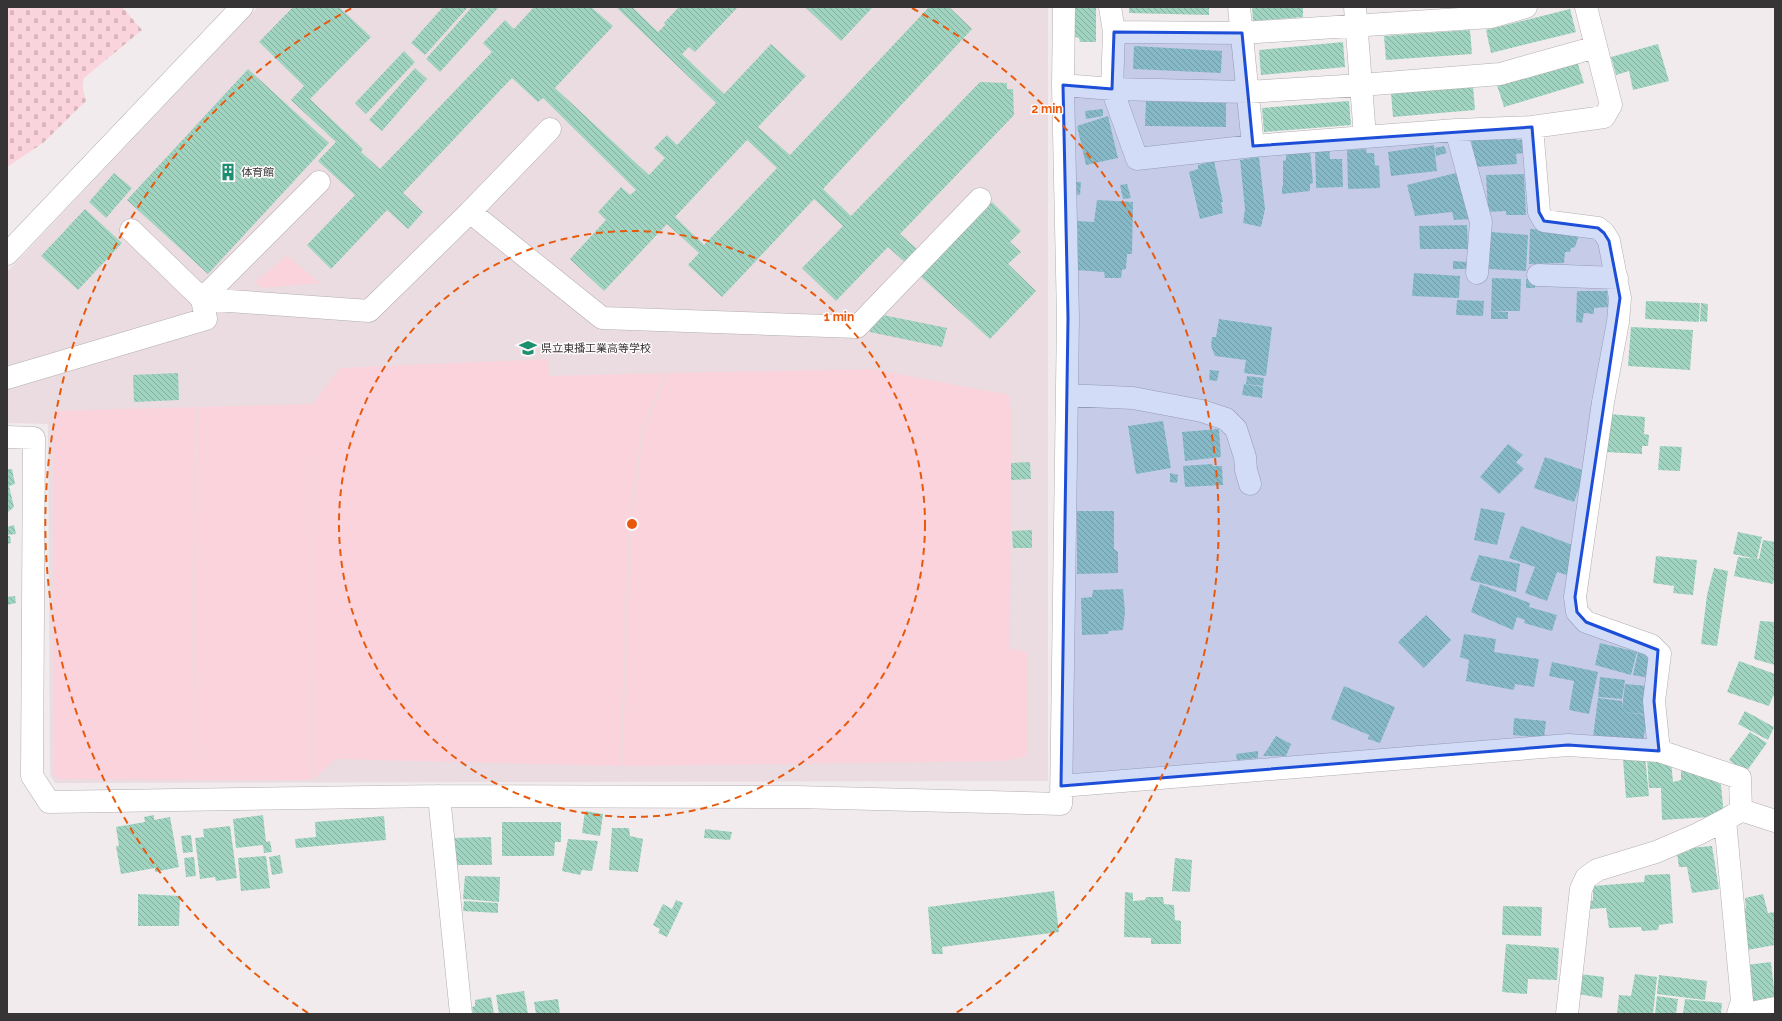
<svg xmlns="http://www.w3.org/2000/svg" width="1782" height="1021" font-family="Raleway,'Noto Sans JP',sans-serif">
	<style>
		.built { fill: #eadce0 }
		.grass { fill: #fbd3dd }
		.cemetery { fill: url(#cemetery-stones) }
		.building { fill: url(#building-back-hatch); fill-rule: evenodd }
		.lines { fill: none; stroke-linecap: round; stroke-linejoin: round }
		.minor-casing { stroke: #b3aeaf; stroke-width: 23 }
		.minor { stroke: #fff; stroke-width: 22 }
		.marked { fill: #1d4ed8; fill-opacity: 0.2; stroke: #1d4ed8; stroke-width: 3; stroke-linejoin: round }
		.ring { fill: none; stroke: #e8590c; stroke-width: 2; stroke-dasharray: 7 5 }
		.labels { text-anchor: middle; dominant-baseline: central; stroke-width: 3; stroke-linejoin: round; paint-order: stroke }
		.poi-label { font-size: 11px; fill: #363434; stroke: #fef9fa; text-anchor: start }
		.centre { fill: #e8590c; stroke: #fef9fa; stroke-width: 2 }
		.ring-label { font-size: 12px; text-anchor: middle; font-weight: bold; fill: #e8590c; stroke: #fef9fa; stroke-width: 3; stroke-linejoin: round; paint-order: stroke }
	</style>
	<defs>
		<pattern id="cemetery-stones" width="16" height="16" patternUnits="userSpaceOnUse"><rect width="16" height="16" fill="#fbd3dd"/><path d="M2 7V4a2 2 0 0 1 4 0v3zM10 15v-3a2 2 0 0 1 4 0v3z" fill="#d8b6be"/></pattern>
		<pattern id="building-back-hatch" width="6" height="6" patternUnits="userSpaceOnUse"><rect width="6" height="6" fill="#a0d4c1"/><path d="M-1 5l2 2M0 0l6 6M5-1l2 2" fill="none" stroke="#83ad9e"/></pattern>
	</defs>
	<rect width="100%" height="100%" fill="#f1ebed"/>
	<path class="built" d="M 258,7 L 1048,7 L 1048,781 L 55,783 L 50,775 L 48,424 L 7,423 L 7,272 Z"/>
	<path class="grass" d="M 287,256 L 320,283 L 263,288 L 255,282 Z
		M 547,359 L 550,376 L 666,373 L 642,428 L 629,524 L 620,766 L 336,759 L 313,780 L 312,404 L 341,368 Z
		M 872,369 L 1009,395 L 1011,411 L 1010,649 L 1028,652 L 1028,756 L 1004,761 L 622,766 L 631,523 L 644,428 L 668,373 Z
		M 311,404 L 312,780 L 194,780 L 197,407 Z
		M 195,407 L 193,780 L 58,779 L 53,774 L 53,411 Z"/>
	<path class="cemetery" d="M 7,7 L 122,7 L 142,30 L 84,78 L 82,85 L 86,101 L 43,143 L 7,167 Z"/>
	<path class="building" d="M 293,7 L 339,7 L 371,37 L 310,99 L 363,149 L 361,152 L 380,169 L 492,52 L 483,43 L 505,20 L 514,29 L 534,7 L 591,7 L 613,26 L 555,88 L 649,175 L 665,158 L 654,148 L 667,135 L 677,145 L 716,103 L 616,7 L 632,7 L 658,32 L 666,24 L 664,23 L 679,7 L 738,7 L 695,52 L 689,47 L 682,54 L 724,94 L 771,44 L 806,76 L 758,127 L 790,155 L 929,7 L 949,7 L 972,29 L 823,189 L 851,216 L 980,82 L 1007,83 L 1007,89 L 1013,89 L 1014,115 L 900,234 L 933,263 L 992,202 L 1021,231 L 1010,242 L 1021,252 L 1008,264 L 1036,291 L 990,339 L 888,247 L 836,301 L 802,268 L 843,226 L 814,199 L 722,297 L 688,265 L 699,253 L 667,224 L 604,291 L 570,259 L 606,220 L 598,212 L 621,187 L 630,195 L 636,190 L 543,98 L 538,102 L 512,78 L 403,193 L 423,212 L 408,229 L 387,210 L 331,269 L 307,245 L 355,195 L 318,161 L 336,142 L 291,100 L 304,86 L 259,42 ZM 747,140 L 777,168 L 704,245 L 675,217 Z
		M 443,7 L 468,7 L 425,55 L 411,43 Z
		M 472,7 L 499,7 L 440,72 L 426,59 Z
		M 805,7 L 873,7 L 841,41 Z
		M 1073,7 L 1096,7 L 1096,42 L 1080,42 L 1079,38 L 1074,37 Z
		M 1129,7 L 1209,7 L 1209,15 L 1129,13 Z
		M 1252,7 L 1303,7 L 1303,17 L 1253,21 Z
		M 1570,9 L 1576,32 L 1491,53 L 1486,30 Z
		M 1470,30 L 1472,54 L 1386,60 L 1384,36 Z
		M 1343,42 L 1345,67 L 1261,75 L 1259,50 Z
		M 1658,44 L 1669,81 L 1633,90 L 1629,71 L 1616,75 L 1611,57 Z
		M 1134,46 L 1222,51 L 1221,73 L 1133,69 Z
		M 404,51 L 415,62 L 366,114 L 355,103 Z
		M 1577,61 L 1584,83 L 1504,107 L 1497,85 Z
		M 415,68 L 427,79 L 382,131 L 369,120 Z
		M 248,69 L 329,143 L 208,274 L 127,200 Z
		M 1473,86 L 1475,110 L 1393,117 L 1391,93 Z
		M 1146,101 L 1226,103 L 1226,127 L 1145,126 Z
		M 1349,101 L 1351,125 L 1264,132 L 1262,108 Z
		M 1103,109 L 1103,116 L 1086,119 L 1085,111 Z
		M 1108,116 L 1118,158 L 1086,165 L 1077,126 Z
		M 1515,136 L 1517,140 L 1522,140 L 1523,153 L 1516,154 L 1517,164 L 1475,167 L 1471,139 Z
		M 1434,145 L 1437,171 L 1391,176 L 1388,152 Z
		M 1444,146 L 1447,153 L 1436,156 L 1435,148 Z
		M 1329,147 L 1330,159 L 1342,159 L 1343,187 L 1316,188 L 1315,148 Z
		M 1286,149 L 1310,149 L 1313,183 L 1310,184 L 1310,191 L 1282,194 L 1282,187 L 1283,186 L 1283,161 L 1286,160 Z
		M 1366,149 L 1367,153 L 1374,153 L 1375,165 L 1379,166 L 1380,188 L 1348,189 L 1347,150 Z
		M 1259,157 L 1265,209 L 1261,227 L 1243,223 L 1245,209 L 1240,160 Z
		M 1214,161 L 1223,202 L 1221,202 L 1223,213 L 1200,219 L 1189,172 L 1198,169 L 1198,165 Z
		M 114,173 L 132,188 L 106,218 L 89,202 Z
		M 1456,173 L 1472,219 L 1454,220 L 1452,212 L 1415,216 L 1407,185 Z
		M 1524,174 L 1526,215 L 1506,215 L 1506,211 L 1488,212 L 1486,175 Z
		M 1076,182 L 1081,182 L 1080,195 L 1075,194 Z
		M 1127,184 L 1131,198 L 1123,199 L 1120,185 Z
		M 1097,200 L 1133,202 L 1132,254 L 1127,254 L 1126,269 L 1122,270 L 1121,278 L 1105,278 L 1104,272 L 1076,270 L 1078,229 L 1076,228 L 1077,221 L 1094,222 Z
		M 85,209 L 122,243 L 78,290 L 41,256 Z
		M 1467,225 L 1468,249 L 1420,249 L 1419,226 Z
		M 1530,229 L 1580,232 L 1575,247 L 1571,248 L 1570,252 L 1565,252 L 1564,263 L 1529,264 Z
		M 1491,232 L 1528,235 L 1526,271 L 1489,269 Z
		M 1453,261 L 1468,262 L 1467,269 L 1453,269 Z
		M 1414,273 L 1460,276 L 1459,298 L 1412,296 Z
		M 1492,278 L 1521,279 L 1520,311 L 1491,311 Z
		M 1526,279 L 1535,279 L 1535,288 L 1526,288 Z
		M 1577,291 L 1607,291 L 1608,307 L 1594,308 L 1594,314 L 1584,313 L 1582,323 L 1576,322 Z
		M 1457,300 L 1484,301 L 1483,316 L 1456,315 Z
		M 1646,301 L 1700,303 L 1699,322 L 1645,319 Z
		M 1701,303 L 1708,304 L 1707,322 L 1700,321 Z
		M 1491,311 L 1508,312 L 1508,319 L 1491,319 Z
		M 873,313 L 947,328 L 942,347 L 870,332 Z
		M 1219,319 L 1272,327 L 1266,376 L 1244,373 L 1246,360 L 1215,356 L 1211,346 L 1212,337 L 1216,337 Z
		M 1631,327 L 1693,330 L 1690,370 L 1628,366 Z
		M 1210,370 L 1219,371 L 1217,381 L 1209,380 Z
		M 178,373 L 179,400 L 134,402 L 133,375 Z
		M 1247,376 L 1264,378 L 1263,386 L 1246,384 Z
		M 1244,384 L 1263,387 L 1262,398 L 1242,395 Z
		M 1609,414 L 1645,417 L 1644,434 L 1649,435 L 1648,446 L 1642,446 L 1642,454 L 1606,452 Z
		M 1163,421 L 1171,468 L 1136,474 L 1128,426 Z
		M 1219,429 L 1221,457 L 1185,461 L 1182,432 Z
		M 1508,444 L 1523,455 L 1516,462 L 1524,469 L 1499,494 L 1480,477 Z
		M 1660,446 L 1682,447 L 1680,471 L 1658,470 Z
		M 1545,457 L 1585,471 L 1574,502 L 1534,488 Z
		M 1030,462 L 1031,479 L 1011,480 L 1011,463 Z
		M 1212,464 L 1213,466 L 1222,466 L 1223,485 L 1185,487 L 1183,466 Z
		M 7,469 L 12,469 L 15,484 L 9,486 L 14,507 L 7,513 Z
		M 1170,473 L 1178,475 L 1177,483 L 1170,482 Z
		M 1481,508 L 1505,513 L 1497,545 L 1474,540 Z
		M 1077,511 L 1114,511 L 1114,549 L 1118,552 L 1118,573 L 1077,574 Z
		M 14,525 L 16,534 L 7,535 L 7,527 Z
		M 1521,526 L 1578,547 L 1567,575 L 1557,572 L 1547,601 L 1525,593 L 1535,567 L 1509,558 Z
		M 1032,530 L 1032,548 L 1013,548 L 1012,531 Z
		M 1738,532 L 1762,537 L 1757,559 L 1733,554 Z
		M 7,536 L 10,536 L 11,543 L 7,544 Z
		M 1763,540 L 1775,542 L 1775,574 L 1773,584 L 1734,576 L 1738,557 L 1759,559 Z
		M 1479,555 L 1520,564 L 1516,592 L 1470,580 Z
		M 1656,556 L 1697,560 L 1693,595 L 1673,593 L 1674,586 L 1653,583 Z
		M 1714,568 L 1728,571 L 1717,646 L 1701,644 L 1707,595 Z
		M 1480,584 L 1530,603 L 1529,607 L 1557,615 L 1552,631 L 1524,623 L 1525,620 L 1517,617 L 1513,630 L 1471,612 Z
		M 1123,589 L 1125,612 L 1123,630 L 1109,631 L 1108,634 L 1082,635 L 1081,598 L 1092,597 L 1093,590 Z
		M 15,596 L 16,603 L 7,605 L 7,597 Z
		M 1426,615 L 1451,640 L 1424,668 L 1398,642 Z
		M 1760,621 L 1775,622 L 1775,665 L 1754,659 Z
		M 1464,634 L 1496,639 L 1494,652 L 1539,659 L 1534,687 L 1515,684 L 1514,690 L 1466,681 L 1469,660 L 1460,657 Z
		M 1600,643 L 1637,652 L 1631,675 L 1595,665 Z
		M 1638,652 L 1648,654 L 1649,678 L 1633,675 Z
		M 1739,661 L 1775,674 L 1775,696 L 1773,696 L 1769,706 L 1727,692 Z
		M 1552,662 L 1598,672 L 1589,714 L 1569,710 L 1574,681 L 1549,676 Z
		M 1600,677 L 1625,680 L 1622,699 L 1598,697 Z
		M 1625,684 L 1647,686 L 1644,714 L 1622,712 L 1647,715 L 1643,743 L 1593,737 L 1598,698 L 1622,701 L 1622,709 Z
		M 1344,686 L 1395,707 L 1380,743 L 1368,739 L 1369,735 L 1331,719 Z
		M 1745,711 L 1774,727 L 1768,740 L 1738,724 Z
		M 1514,718 L 1546,721 L 1544,738 L 1513,735 Z
		M 1750,732 L 1767,743 L 1746,772 L 1729,760 Z
		M 1276,736 L 1291,744 L 1286,756 L 1263,756 Z
		M 1258,751 L 1258,758 L 1237,760 L 1236,754 Z
		M 1645,757 L 1649,796 L 1626,798 L 1623,759 Z
		M 1647,757 L 1671,762 L 1673,782 L 1681,780 L 1681,764 L 1698,768 L 1721,785 L 1724,816 L 1662,820 L 1661,788 L 1649,788 Z
		M 585,811 L 603,814 L 600,836 L 582,833 Z
		M 154,815 L 154,820 L 170,817 L 179,867 L 155,872 L 155,868 L 121,874 L 116,846 L 119,846 L 116,827 L 145,822 L 144,817 Z
		M 263,815 L 266,842 L 270,841 L 272,852 L 264,853 L 263,845 L 236,848 L 233,819 Z
		M 384,816 L 386,840 L 296,848 L 295,839 L 316,837 L 315,822 Z
		M 502,822 L 561,822 L 561,842 L 555,842 L 554,856 L 502,856 Z
		M 230,826 L 237,878 L 216,881 L 215,877 L 200,879 L 195,838 L 204,837 L 203,829 Z
		M 612,828 L 629,828 L 630,836 L 643,839 L 638,872 L 609,870 Z
		M 705,829 L 732,832 L 730,840 L 704,838 Z
		M 191,835 L 193,852 L 183,853 L 181,836 Z
		M 491,837 L 492,865 L 455,865 L 454,838 Z
		M 568,839 L 598,841 L 592,871 L 582,870 L 580,875 L 562,871 Z
		M 1712,846 L 1719,889 L 1692,893 L 1687,867 L 1679,867 L 1677,853 L 1689,851 L 1690,848 Z
		M 280,855 L 283,873 L 272,875 L 269,857 Z
		M 266,856 L 270,888 L 241,891 L 238,858 Z
		M 194,857 L 196,876 L 186,877 L 184,858 Z
		M 1175,858 L 1192,860 L 1190,892 L 1172,891 Z
		M 1670,874 L 1673,923 L 1659,925 L 1658,930 L 1642,931 L 1641,927 L 1609,928 L 1606,908 L 1590,909 L 1590,901 L 1593,900 L 1593,886 L 1644,882 L 1645,875 Z
		M 465,876 L 500,877 L 499,902 L 463,899 Z
		M 1054,891 L 1059,932 L 942,947 L 943,954 L 932,954 L 928,907 Z
		M 1125,892 L 1133,893 L 1133,901 L 1145,900 L 1146,897 L 1163,897 L 1164,904 L 1174,905 L 1175,920 L 1181,921 L 1181,944 L 1151,944 L 1151,938 L 1124,937 Z
		M 138,894 L 180,896 L 179,926 L 138,926 Z
		M 1763,894 L 1768,913 L 1775,912 L 1775,945 L 1747,950 L 1739,910 L 1746,908 L 1745,898 Z
		M 676,900 L 683,903 L 667,937 L 658,933 L 660,929 L 653,925 L 663,904 L 672,909 Z
		M 464,901 L 498,903 L 498,913 L 463,911 Z
		M 1503,906 L 1542,907 L 1541,936 L 1502,935 Z
		M 1506,944 L 1559,948 L 1557,980 L 1528,979 L 1527,994 L 1502,992 Z
		M 1771,962 L 1775,999 L 1751,1002 L 1746,965 Z
		M 1580,974 L 1604,977 L 1602,998 L 1578,994 Z
		M 1635,974 L 1657,977 L 1653,1014 L 1617,1014 L 1619,995 L 1631,996 Z
		M 1659,975 L 1707,981 L 1705,1000 L 1657,994 Z
		M 524,991 L 528,1014 L 499,1014 L 496,995 Z
		M 1657,996 L 1678,999 L 1676,1014 L 1655,1014 Z
		M 491,997 L 494,1014 L 473,1014 L 472,1007 L 475,1006 L 475,1000 Z
		M 558,999 L 560,1014 L 536,1014 L 534,1002 Z
		M 1685,999 L 1722,1003 L 1721,1014 L 1683,1014 Z"/>
	<g class="lines">
		<g class="minor-casing">
			<path id="minor" d="M 1239,7 L 1253,146
				M 1355,7 L 1361,85 L 1500,74 L 1596,47
				M 1114,32 L 1242,33 L 1491,17 L 1526,7
				M 1063,85 L 1112,89 L 1247,92 L 1361,85 L 1365,137 L 1253,146 L 1137,159 L 1112,89 L 1114,32 L 1110,7
				M 1532,127 L 1539,212 L 1544,221 L 1598,228 L 1604,233 L 1609,241 L 1620,298 L 1618,322 L 1603,402 L 1575,597 L 1577,612 L 1586,622 L 1651,645 L 1660,654 L 1654,701 L 1659,751
				M 1456,130 L 1481,222 L 1477,273
				M 1365,137 L 1456,130 L 1532,127 L 1604,117 L 1611,105 L 1586,7
				M 470,212 L 602,318 L 857,327 L 980,199
				M 131,230 L 202,299 L 369,311 L 470,212 L 550,129
				M 7,254 L 242,7
				M 1538,275 L 1617,278
				M 7,378 L 206,319 L 202,299 L 319,182
				M 1067,395 L 1133,398 L 1202,411 L 1226,419 L 1236,429 L 1245,457 L 1246,470 L 1250,484
				M 7,437 L 34,438 L 32,776 L 49,802 L 439,796 L 796,797 L 1061,804 L 1068,318 L 1063,85 L 1064,7
				M 1061,786 L 1568,745 L 1659,751 L 1740,778 L 1741,810 L 1775,821
				M 439,796 L 461,1014
				M 1737,813 L 1725,820 L 1742,1001 L 1738,1014
				M 1739,1013 L 1756,1012 L 1775,1008
				M 1567,1014 L 1581,889 L 1586,878 L 1597,870 L 1656,852 L 1698,834 L 1725,820"/>
		</g>
		<use href="#minor" class="minor"/>
	</g>
	<path class="marked" d="M 1114,32 L 1242,33 L 1253,146 L 1532,127 L 1539,212 L 1544,221 L 1598,228 L 1604,233 L 1609,241 L 1620,298 L 1575,597 L 1577,612 L 1586,622 L 1658,650 L 1654,701 L 1659,751 L 1568,745 L 1061,786 L 1068,318 L 1063,85 L 1112,89 Z"/>
	<g class="ring">
		<circle cx="632" cy="524" r="293"/>
		<path d="M308 1013A587 587 0 0 1 352 8M912 8A587 587 0 0 1 956 1013"/>
	</g>
	<defs>
		<g id="building-bare" transform="scale(1.38)"><path d="M-4-6H4V6H1V3H-1V6H-4ZM-2.5-4.3h1.7v1.8h-1.7ZM.8-4.3h1.7v1.8H.8ZM-2.5-1h1.7V.8h-1.7ZM.8-1h1.7V.8H.8Z" fill="#1c8f71" stroke="#fef9fa" stroke-width="2.5" paint-order="stroke"/></g>
		<g id="school-bare" transform="scale(1.38)"><path d="M0-5L7-2L0 1L-7-2ZM-4 1L0 2.5L4 1V4Q0 6-4 4Z" fill="#1c8f71" stroke="#fef9fa" stroke-width="2.5" paint-order="stroke"/></g>
	</defs>
	<g fill-rule="evenodd">
		<use href="#building-bare" x="228" y="172"/>
		<use href="#school-bare" x="528" y="348"/>
	</g>
	<g class="labels">
		<g class="poi-label">
			<text x="241" y="172">体育館</text>
			<text x="541" y="348">県立東播工業高等学校</text>
		</g>
	</g>
	<circle cx="632" cy="524" r="6" class="centre"/>
	<g class="ring-label">
		<text x="1047" y="113">2 min</text>
		<text x="839" y="321">1 min</text>
	</g>
	<rect width="1782" height="1021" fill="none" stroke="#363434" stroke-width="16"/>
</svg>
